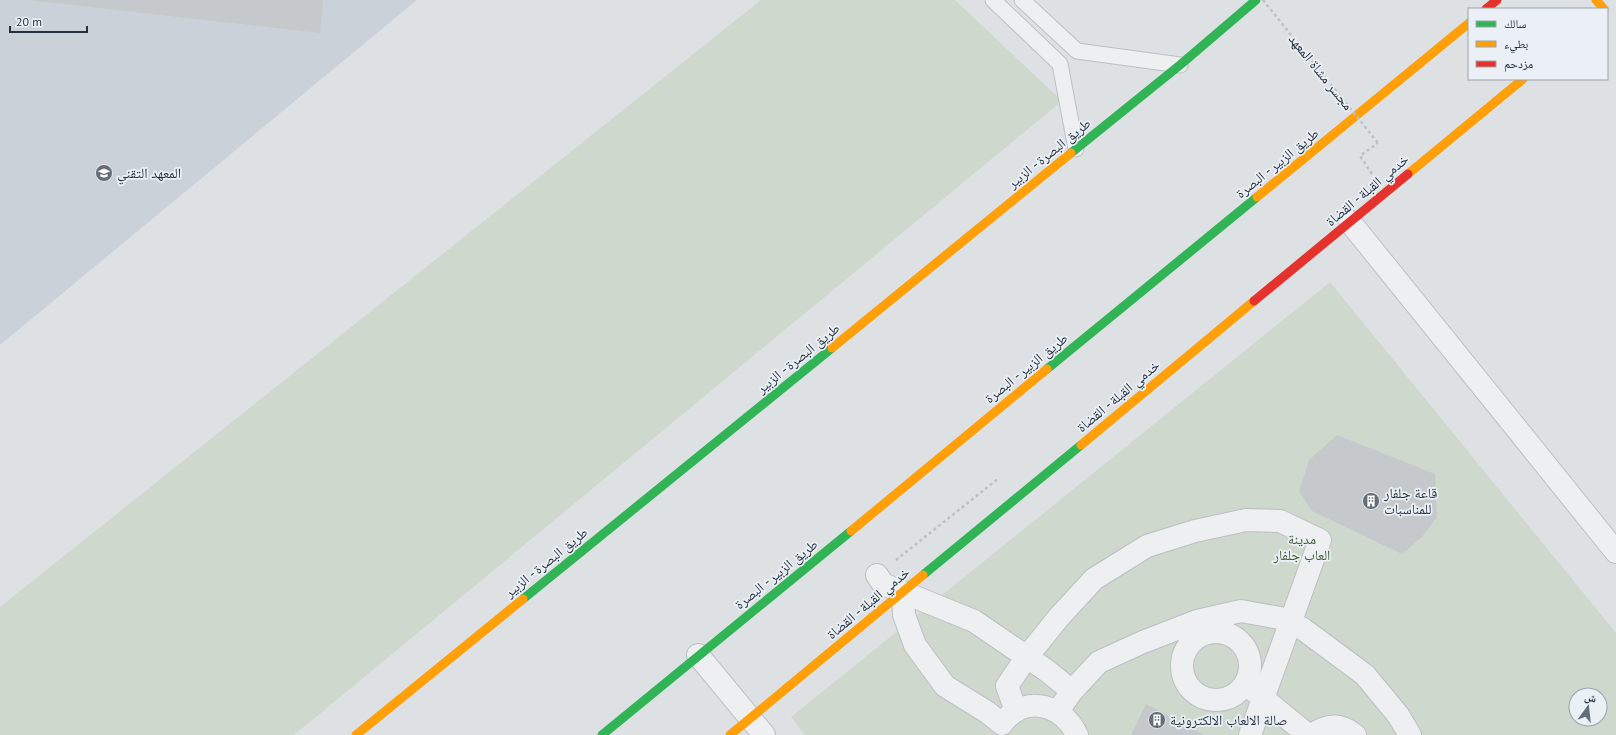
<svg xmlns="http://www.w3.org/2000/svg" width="1616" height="735" font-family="'PT Sans','Noto Naskh Arabic',sans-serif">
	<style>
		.built { fill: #cbd1d8 }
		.green { fill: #cfd8cd; fill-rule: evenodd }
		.building { fill: #c6c9cc }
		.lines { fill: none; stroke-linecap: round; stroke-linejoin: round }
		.lane-casing { stroke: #bcbfc2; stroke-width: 17 }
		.street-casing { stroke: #bcbfc2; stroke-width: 24 }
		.path { stroke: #bdc0c4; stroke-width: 2.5; stroke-dasharray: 3 3; stroke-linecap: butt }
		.lane { stroke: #edeff1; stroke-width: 15 }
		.street { stroke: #edeff1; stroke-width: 22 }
		.fast { stroke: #30b455; stroke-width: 9 }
		.slow { stroke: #ff9f0a; stroke-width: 9 }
		.jam { stroke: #e5322d; stroke-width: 9 }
		.path-bridge { stroke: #bdc0c4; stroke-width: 2.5; stroke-dasharray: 3 3; stroke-linecap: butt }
		.labels { text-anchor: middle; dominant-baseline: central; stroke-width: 3.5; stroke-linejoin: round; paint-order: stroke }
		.street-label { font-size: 14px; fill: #24303e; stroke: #eaf0f5 }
		.poi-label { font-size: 14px; fill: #24303e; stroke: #eaf0f5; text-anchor: start }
		.park-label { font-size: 14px; fill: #3d5b30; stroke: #eaf0f5 }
	</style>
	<rect width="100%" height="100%" fill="#dee1e4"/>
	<path class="built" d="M 0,0 L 417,0 L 0,345 Z"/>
	<path class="green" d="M 761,0 L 955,0 L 1062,101 L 294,735 L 0,735 L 0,607 Z
		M 1330,282 L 1616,633 L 1616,735 L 805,735 L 791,717 ZM 1576,695 L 1600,695 L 1600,719 L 1576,719 Z"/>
	<path class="building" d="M 28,0 L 323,0 L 320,33 Z
		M 1337,435 L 1435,474 L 1437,517 L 1422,537 L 1402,554 L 1312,511 L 1299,491 L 1309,460 Z
		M 1146,704 L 1204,735 L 1131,735 Z"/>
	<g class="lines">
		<g class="lane-casing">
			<path id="lane" d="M 993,0 L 1060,64 L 1076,149
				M 1022,0 L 1077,51 L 1180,65"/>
		</g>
		<g class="street-casing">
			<path id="street" d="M 1350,222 L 1616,552
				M 877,575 L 883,584 L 974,621 L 1046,670 L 1072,691 L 1058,711
				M 903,592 L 904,615 L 915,645 L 945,686 L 987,712 L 1002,724
				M1182 666a34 34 0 1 1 68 0a34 34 0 1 1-68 0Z
				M 698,655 L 764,735
				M 1253,690 L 1308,735
				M 1072,691 L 1099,662 L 1143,642 L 1197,621 L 1241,611 L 1280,618 L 1303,629 L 1365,675 L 1398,715 L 1410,735
				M 1016,711 L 1007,686 L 1026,658 L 1059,617 L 1094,579 L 1147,546 L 1195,531 L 1246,520 L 1280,521 L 1320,540 L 1250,735
				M 1005,720 C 1028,694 1064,706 1077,735
				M 1311,735 C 1328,724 1339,723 1355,735"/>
		</g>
		<path class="path" d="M 1372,174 L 1360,156 L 1378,143
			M 896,560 L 999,478"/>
		<use href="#lane" class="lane"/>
		<use href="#street" class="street"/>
		<path class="fast" d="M 1071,153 L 1180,65 L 1256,0
			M 1047,369 L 1257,197
			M 923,575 L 1081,445
			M 523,599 L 832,348
			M 602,735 L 851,531"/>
		<path class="slow" d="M 1596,0 L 1604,9
			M 1408,174 L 1523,79
			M 1257,197 L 1469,23
			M 832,348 L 1071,153
			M 1081,445 L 1254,301
			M 851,531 L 1047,369
			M 356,735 L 523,599
			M 730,735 L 923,575"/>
		<path class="jam" d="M 1486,9 L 1497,0
			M 1254,301 L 1408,174"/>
		<path class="path-bridge" d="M 1263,0 L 1378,143"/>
	</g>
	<defs>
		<g id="university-disc" transform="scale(0.9)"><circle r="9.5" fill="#656e78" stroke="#eaf0f5"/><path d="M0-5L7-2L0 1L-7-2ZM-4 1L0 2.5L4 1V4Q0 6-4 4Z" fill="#fff"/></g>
		<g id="building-disc" transform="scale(0.9)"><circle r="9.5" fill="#656e78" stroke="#eaf0f5"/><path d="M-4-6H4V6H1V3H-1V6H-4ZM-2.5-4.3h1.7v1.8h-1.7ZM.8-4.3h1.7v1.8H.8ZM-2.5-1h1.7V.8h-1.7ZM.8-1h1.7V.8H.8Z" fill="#fff"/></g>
	</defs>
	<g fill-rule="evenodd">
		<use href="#university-disc" x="104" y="173"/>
		<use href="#building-disc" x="1371" y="501"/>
		<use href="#building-disc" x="1157" y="720"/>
	</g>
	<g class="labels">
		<g class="street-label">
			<text transform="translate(1321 72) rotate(51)">مجسر مشاة المعهد</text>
			<text transform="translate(1049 153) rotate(-39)">طريق البصرة - الزبير</text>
			<text transform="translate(1277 163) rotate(-39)">طريق الزبير - البصرة</text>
			<text transform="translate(1367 190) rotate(-40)">خدمي القبلة - القضاة</text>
			<text transform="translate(798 358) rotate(-39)">طريق البصرة - الزبير</text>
			<text transform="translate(1026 368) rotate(-39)">طريق الزبير - البصرة</text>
			<text transform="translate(1118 396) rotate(-40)">خدمي القبلة - القضاة</text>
			<text transform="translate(546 562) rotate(-39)">طريق البصرة - الزبير</text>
			<text transform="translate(776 574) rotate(-39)">طريق الزبير - البصرة</text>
			<text transform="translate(868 603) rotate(-40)">خدمي القبلة - القضاة</text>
		</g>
		<g class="poi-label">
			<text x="117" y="173">المعهد التقني</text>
			<text x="1384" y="493">قاعة جلفار<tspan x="1384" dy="16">للمناسبات</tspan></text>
			<text x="1170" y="720">صالة الالعاب الالكترونية</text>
		</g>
		<g class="park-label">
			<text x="1302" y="539">مدينة<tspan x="1302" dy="16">العاب جلفار</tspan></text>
		</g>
	</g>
	<rect x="1468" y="8" width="140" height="72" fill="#eaf0f5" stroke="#9ba3ac"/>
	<rect x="1476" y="21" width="20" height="6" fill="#30b455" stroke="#9ba3ac"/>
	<text x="1504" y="28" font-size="12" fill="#24303e">سالك</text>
	<rect x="1476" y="41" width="20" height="6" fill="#ff9f0a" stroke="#9ba3ac"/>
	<text x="1504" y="48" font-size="12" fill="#24303e">بطيء</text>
	<rect x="1476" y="61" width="20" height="6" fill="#e5322d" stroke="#9ba3ac"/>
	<text x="1504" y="68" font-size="12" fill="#24303e">مزدحم</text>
	<g transform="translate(1588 707) rotate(15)"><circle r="19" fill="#eaf0f5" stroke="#9ba3ac"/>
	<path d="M0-3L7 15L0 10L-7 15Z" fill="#656e78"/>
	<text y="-6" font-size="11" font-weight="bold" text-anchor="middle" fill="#24303e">ش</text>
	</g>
	<path d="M10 26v6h77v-6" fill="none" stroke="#24303e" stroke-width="2"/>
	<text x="16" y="26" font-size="12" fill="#24303e" stroke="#eaf0f5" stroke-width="3" paint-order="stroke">20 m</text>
</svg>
